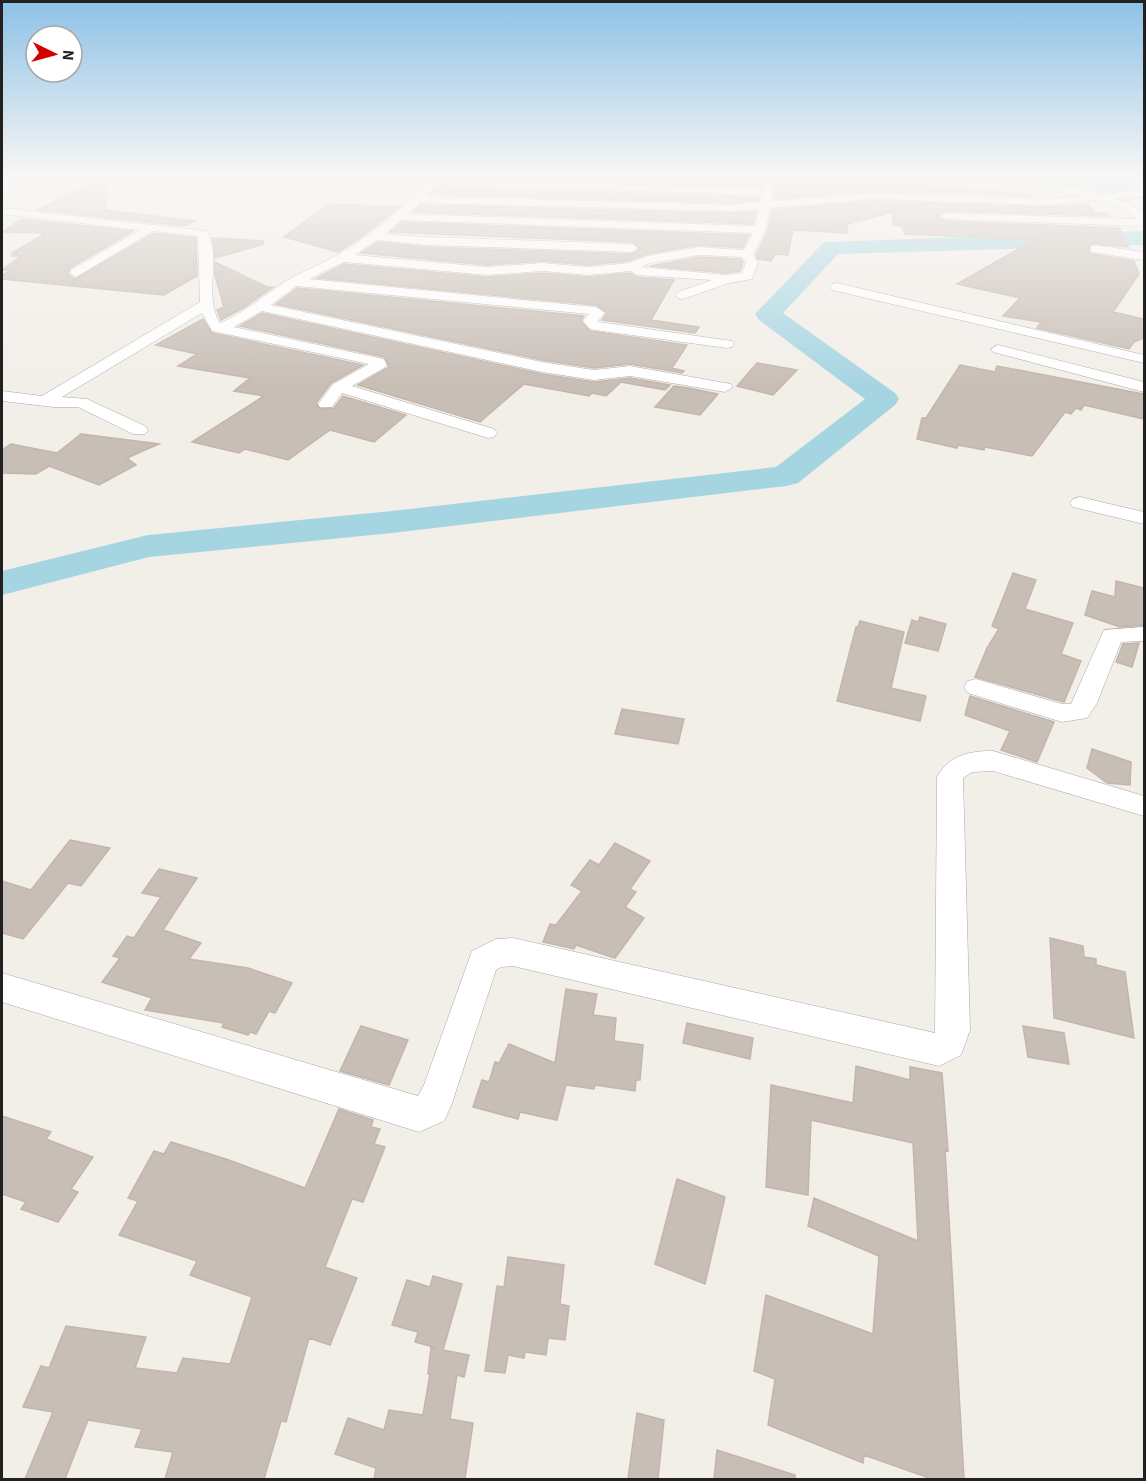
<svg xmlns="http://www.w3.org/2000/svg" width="1146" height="1481" font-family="'Source Sans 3',sans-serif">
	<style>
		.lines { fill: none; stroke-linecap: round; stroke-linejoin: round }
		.river { fill: #a6d5e2; fill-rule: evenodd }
		.building { fill: #c7beb6; stroke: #c5b5a9; stroke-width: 1.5 }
		.minor-casing { stroke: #a8a8a8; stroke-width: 1 }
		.minor { fill: #fff; fill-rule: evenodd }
	</style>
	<rect width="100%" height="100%" fill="#f2eee8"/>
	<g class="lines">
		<path class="river" d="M 1044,178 L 1087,178 L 1144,187 L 1144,199 L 1054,184 L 1047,182 Z
			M 1144,231 L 1144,245 L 838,254 L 783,313 L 895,393 L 899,399 L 895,405 L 798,483 L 786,486 L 392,533 L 149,557 L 2,595 L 2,571 L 148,535 L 392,511 L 776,467 L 865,399 L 759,320 L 755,314 L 824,242 Z"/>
	</g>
	<path class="building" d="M 102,178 L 108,178 L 106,210 L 194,221 L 185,226 L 37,210 Z
		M 481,178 L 764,178 L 762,187 Z
		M 778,178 L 922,182 L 923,185 L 964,187 L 966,190 L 1020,192 L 1031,196 L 874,191 L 774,199 Z
		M 444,183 L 451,187 L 759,197 L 758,200 L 733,203 L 430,194 L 437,186 L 442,186 Z
		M 874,201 L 1047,207 L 1087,204 L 1095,213 L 1107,213 L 1109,216 L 946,211 L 938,217 L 946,221 L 1119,228 L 1128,247 L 1094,243 L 1089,245 L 1089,252 L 1091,254 L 1134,261 L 1139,274 L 1113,312 L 1144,319 L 1144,338 L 1134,342 L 1129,349 L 1037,328 L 1041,322 L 1003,316 L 1020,298 L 957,284 L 1034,240 L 905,234 L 902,226 L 893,225 L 893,212 L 847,224 L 847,233 L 793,230 L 788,255 L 775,254 L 771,261 L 758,259 L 756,255 L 768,231 L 772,210 Z
		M 328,204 L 399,207 L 363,236 L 338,252 L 284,237 Z
		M 420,205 L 733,213 L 756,211 L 753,224 L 413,212 Z
		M 22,219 L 133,231 L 70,268 L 68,274 L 75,279 L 154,233 L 196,238 L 197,276 L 164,295 L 2,279 L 2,275 L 10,271 L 2,270 L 21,256 L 12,256 L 16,253 L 12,253 L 46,233 L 2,232 Z
		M 401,222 L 749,235 L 743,248 L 699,245 L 647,254 L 628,261 L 588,265 L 543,261 L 487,265 L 361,253 L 378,242 L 425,247 L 632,254 L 640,249 L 632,242 L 390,232 Z
		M 212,238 L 263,241 L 264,244 L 215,258 Z
		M 699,257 L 741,259 L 743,262 L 740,271 L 726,273 L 650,266 Z
		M 215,262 L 267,287 L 273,287 L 245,307 L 221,320 L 217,310 L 224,307 L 215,276 Z
		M 344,264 L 487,277 L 543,273 L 588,277 L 630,273 L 637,277 L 674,280 L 651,320 L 699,327 L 695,333 L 602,320 L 607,313 L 596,305 L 317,278 Z
		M 297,288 L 584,316 L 581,321 L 590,331 L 687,345 L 672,368 L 684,371 L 682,373 L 630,364 L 594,368 L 542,360 L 276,304 Z
		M 262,313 L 542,374 L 594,382 L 630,378 L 670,385 L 665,390 L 621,382 L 606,396 L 592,393 L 589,396 L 524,384 L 480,422 L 358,385 L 389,367 L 384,357 L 240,326 Z
		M 203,319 L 212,333 L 363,365 L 331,383 L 316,403 L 320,409 L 334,408 L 343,396 L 406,415 L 374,442 L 330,430 L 288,460 L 245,449 L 239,453 L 192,442 L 264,396 L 234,391 L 250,378 L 178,366 L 197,354 L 156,345 Z
		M 757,363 L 797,370 L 773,395 L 737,386 Z
		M 960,365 L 995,372 L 997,366 L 1144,394 L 1144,419 L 1084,405 L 1081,410 L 1076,408 L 1071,414 L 1065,412 L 1032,456 L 985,447 L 984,450 L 958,445 L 957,448 L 917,439 L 922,418 L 926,418 Z
		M 674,386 L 688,388 L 718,394 L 700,415 L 655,407 Z
		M 81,434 L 159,444 L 127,458 L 136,465 L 99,485 L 49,466 L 36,474 L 2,473 L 2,450 L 11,444 L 57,453 Z
		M 1013,573 L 1036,580 L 1025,609 L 1073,623 L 1061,654 L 1081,661 L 1064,702 L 975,677 L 987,648 L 999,629 L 992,626 Z
		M 1116,581 L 1144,588 L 1144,625 L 1120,627 L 1085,615 L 1092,591 L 1115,597 Z
		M 920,617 L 946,624 L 938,651 L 905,643 L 912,620 L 918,622 Z
		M 860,621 L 904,632 L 891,688 L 926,696 L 920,721 L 837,701 L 856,627 L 858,627 Z
		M 1139,643 L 1132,667 L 1116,662 L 1123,644 Z
		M 970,696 L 1054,722 L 1037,762 L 1001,750 L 1010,731 L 965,715 Z
		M 622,709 L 684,719 L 678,744 L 615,734 Z
		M 1092,749 L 1131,762 L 1130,785 L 1107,783 L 1087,768 Z
		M 70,840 L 110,848 L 81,886 L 68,883 L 23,939 L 2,933 L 2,881 L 31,890 Z
		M 615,843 L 650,861 L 630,889 L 636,892 L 625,907 L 644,918 L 615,958 L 576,945 L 574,949 L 543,942 L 550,924 L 556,925 L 582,891 L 571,885 L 590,860 L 599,865 Z
		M 159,869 L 197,878 L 163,930 L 201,943 L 189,959 L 248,968 L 292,983 L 275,1013 L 269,1011 L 256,1034 L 250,1032 L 248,1035 L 222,1027 L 224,1023 L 145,1010 L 152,998 L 102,982 L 120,958 L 113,956 L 127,936 L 134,938 L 161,897 L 142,893 Z
		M 1050,938 L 1083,946 L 1084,957 L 1096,959 L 1096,965 L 1125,972 L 1134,1038 L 1054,1018 Z
		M 566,989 L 597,994 L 593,1015 L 616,1018 L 614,1041 L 643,1045 L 640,1080 L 636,1080 L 635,1091 L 595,1085 L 594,1089 L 566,1085 L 557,1120 L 520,1112 L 518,1119 L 473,1107 L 482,1080 L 489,1082 L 495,1062 L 499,1063 L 509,1044 L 555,1063 Z
		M 687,1023 L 753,1038 L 750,1059 L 683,1043 Z
		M 361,1026 L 408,1040 L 389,1085 L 340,1071 Z
		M 1023,1026 L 1064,1033 L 1069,1064 L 1028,1057 Z
		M 856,1066 L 910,1080 L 910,1067 L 942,1073 L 948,1151 L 945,1150 L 964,1479 L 932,1479 L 864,1455 L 863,1463 L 768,1425 L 775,1379 L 754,1371 L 766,1295 L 873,1334 L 879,1256 L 808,1226 L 814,1198 L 918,1241 L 913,1143 L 811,1120 L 808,1195 L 766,1187 L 771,1085 L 853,1103 Z
		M 339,1109 L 373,1120 L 371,1127 L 380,1129 L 374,1144 L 385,1147 L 363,1202 L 352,1199 L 325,1267 L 357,1278 L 330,1345 L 309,1338 L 286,1422 L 281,1421 L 264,1479 L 165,1479 L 173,1452 L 135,1447 L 142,1429 L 88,1420 L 65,1479 L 25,1479 L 53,1412 L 23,1407 L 41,1366 L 49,1368 L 66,1326 L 146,1337 L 135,1368 L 177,1373 L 183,1358 L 230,1364 L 252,1297 L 190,1275 L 197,1261 L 119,1235 L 138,1201 L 128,1198 L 154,1151 L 164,1154 L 171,1142 L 226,1159 L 305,1188 Z
		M 2,1116 L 51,1132 L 46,1139 L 93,1157 L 71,1189 L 78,1192 L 58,1222 L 21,1209 L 26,1202 L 2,1194 Z
		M 677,1179 L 725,1197 L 705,1284 L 655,1264 Z
		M 508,1257 L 564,1265 L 560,1304 L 569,1306 L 565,1340 L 548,1338 L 546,1355 L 525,1352 L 524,1358 L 508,1355 L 505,1373 L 485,1371 L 497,1286 L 504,1287 Z
		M 433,1276 L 462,1284 L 443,1350 L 469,1355 L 464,1377 L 457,1375 L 450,1419 L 473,1423 L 465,1479 L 374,1479 L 376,1468 L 335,1454 L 348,1418 L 384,1430 L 389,1410 L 423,1415 L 430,1374 L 428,1374 L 431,1347 L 437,1348 L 415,1342 L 418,1332 L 392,1325 L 407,1280 L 430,1287 Z
		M 637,1413 L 664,1420 L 658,1479 L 628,1479 Z
		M 717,1450 L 795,1475 L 795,1479 L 714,1479 Z"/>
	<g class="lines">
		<g class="minor-casing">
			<path id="minor" d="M 248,178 L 259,178 L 239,194 L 231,194 L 231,190 Z
				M 431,178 L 441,178 L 425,196 L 733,205 L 760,202 L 762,195 L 451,185 L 446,182 L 451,179 L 764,189 L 766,178 L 776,178 L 771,201 L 874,193 L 1047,199 L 1079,196 L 1033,185 L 929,181 L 924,178 L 1033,179 L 1099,194 L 1144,190 L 1144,196 L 1115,199 L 1131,204 L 1144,215 L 1144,224 L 1138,226 L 946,219 L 940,216 L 946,213 L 1136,219 L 1123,208 L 1098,200 L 1047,205 L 874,199 L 770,208 L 766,230 L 753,255 L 758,262 L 752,279 L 729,283 L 683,299 L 678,298 L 676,295 L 678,292 L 712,280 L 637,275 L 631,271 L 588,275 L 543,271 L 487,275 L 344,262 L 309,279 L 596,307 L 605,313 L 598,321 L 599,322 L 732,341 L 734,344 L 732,347 L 727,348 L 595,330 L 590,329 L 583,321 L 589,314 L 296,286 L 271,305 L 542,362 L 594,370 L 630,366 L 731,384 L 733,387 L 725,392 L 630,376 L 594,380 L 542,372 L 262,311 L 234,327 L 384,359 L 387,365 L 384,368 L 352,386 L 494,429 L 497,433 L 494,437 L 488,438 L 342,393 L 332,407 L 320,407 L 318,404 L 333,384 L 369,364 L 212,331 L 202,313 L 62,397 L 87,399 L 145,426 L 148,430 L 145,434 L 133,434 L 78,407 L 54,407 L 2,401 L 2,391 L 42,396 L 200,302 L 198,236 L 153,231 L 76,277 L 70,273 L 71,270 L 140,230 L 2,214 L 2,208 L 207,231 C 222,258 203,296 220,323 C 245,313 263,296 286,281 C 303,271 322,264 339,254 C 374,234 403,207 431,178 ZM 419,203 L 733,211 L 759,209 L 755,226 L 407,214 ZM 400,220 L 753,233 L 744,250 L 699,247 L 647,256 L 629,263 L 588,267 L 543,263 L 487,267 L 355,255 L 377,240 L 425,245 L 632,252 L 638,248 L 632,244 L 425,237 L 385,234 ZM 699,255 L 742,257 L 746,262 L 742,273 L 726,275 L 641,267 L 650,263 Z
				M 1095,245 L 1144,252 L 1144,260 L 1091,252 L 1091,246 Z
				M 837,283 L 1144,355 L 1144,363 L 832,290 L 830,287 L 832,284 Z
				M 998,345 L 1144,382 L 1144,392 L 993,352 L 991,349 Z
				M 1080,497 L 1144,512 L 1144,524 L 1073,507 L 1070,503 L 1073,499 Z
				M 1144,627 L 1144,641 L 1121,642 L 1097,703 L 1087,718 L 1062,722 L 968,693 L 964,687 L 968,681 L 976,679 L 1062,704 L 1071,704 L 1104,630 Z
				M 993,751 L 1144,796 L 1144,816 L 993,771 L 972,772 L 963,778 L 970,1030 L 961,1055 L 939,1066 L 513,966 L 501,967 L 496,970 L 451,1106 L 444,1121 L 419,1132 L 2,1002 L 2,973 L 418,1096 L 424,1085 L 472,951 L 496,939 L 513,938 L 935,1033 L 937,777 C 949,755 969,751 993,751 Z"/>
		</g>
		<use href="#minor" class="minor"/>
	</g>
	<linearGradient id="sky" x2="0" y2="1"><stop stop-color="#8dc1e6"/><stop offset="0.46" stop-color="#f9f7f5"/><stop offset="1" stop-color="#f9f7f5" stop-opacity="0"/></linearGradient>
	<rect width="1146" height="385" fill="url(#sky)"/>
	<rect width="1146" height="1481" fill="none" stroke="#212121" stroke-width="6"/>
	<g transform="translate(54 54) rotate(95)"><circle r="28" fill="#ffffff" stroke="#a6a6a6" stroke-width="1.5"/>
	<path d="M0-4.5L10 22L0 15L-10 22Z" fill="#d30002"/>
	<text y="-9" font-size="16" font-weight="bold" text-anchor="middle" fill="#212121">N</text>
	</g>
</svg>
